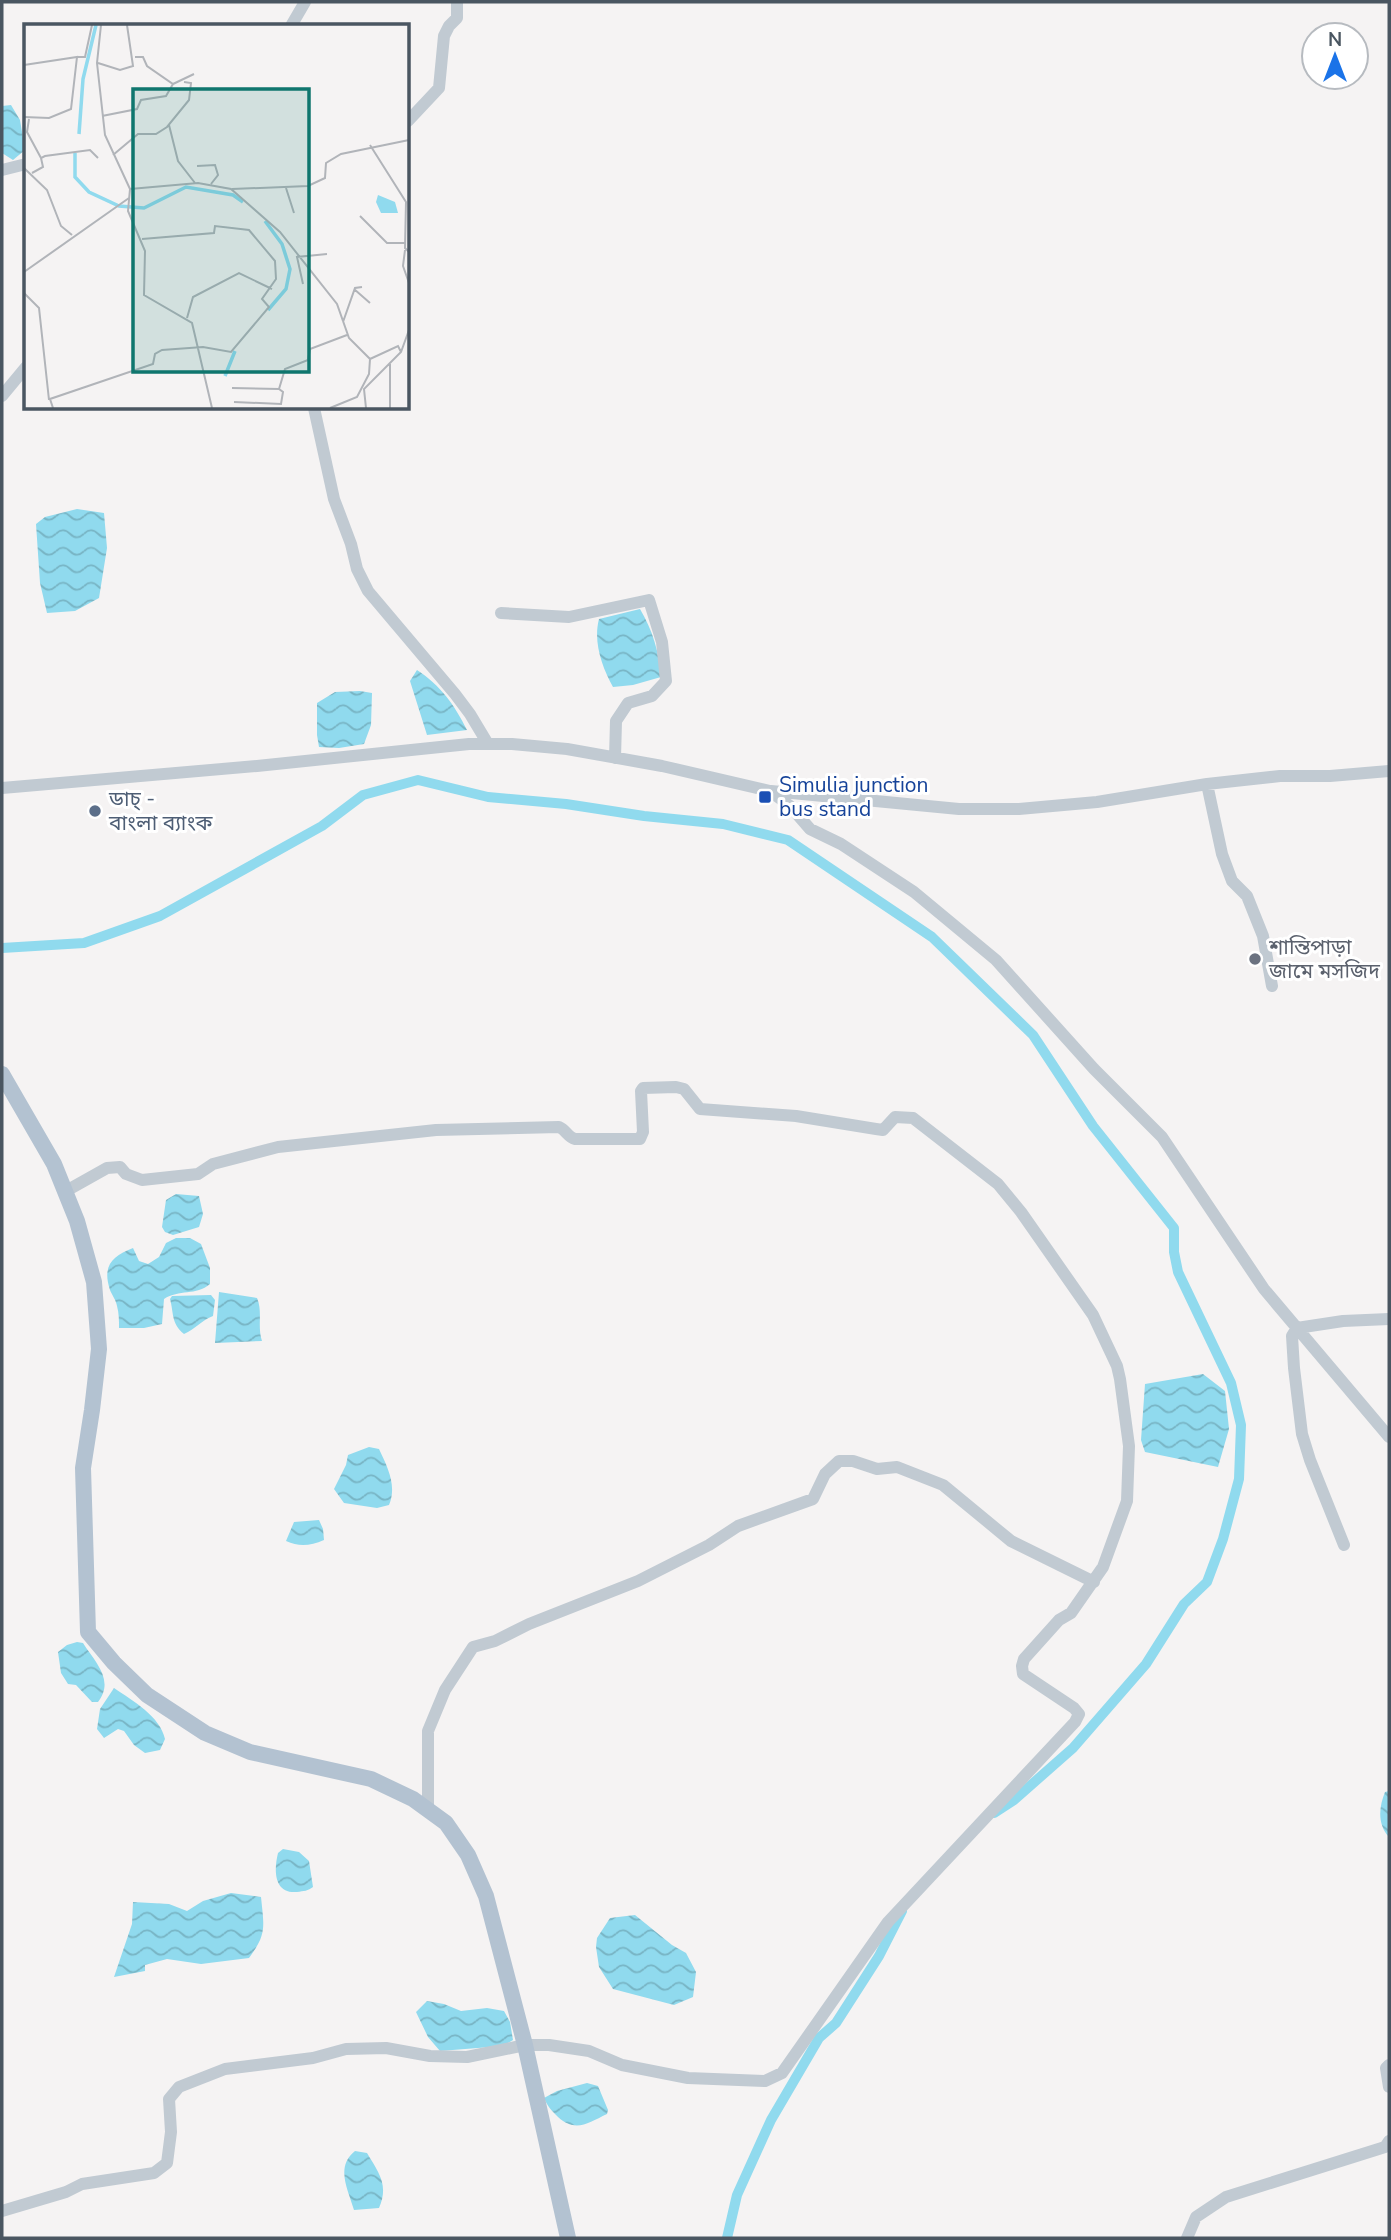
<svg xmlns="http://www.w3.org/2000/svg" width="1391" height="2240" font-family="'Nunito Sans','Noto Sans Bengali',sans-serif">
	<style>
		.water { fill: url(#water-waves) }
		.lines { fill: none; stroke-linecap: round; stroke-linejoin: round }
		.canal { stroke: #90daee; stroke-width: 10 }
		.minor { stroke: #c1cad2; stroke-width: 12 }
		.major { stroke: #b3c2d1; stroke-width: 16 }
		.transit-dot { fill: #1a4fb4; stroke: #fff; stroke-width: 2.5 }
		.service-dot { fill: #5c6f8a; stroke: #fff; stroke-width: 2.5 }
		.worship-dot { fill: #6b7280; stroke: #fff; stroke-width: 2.5 }
		.labels { text-anchor: middle; dominant-baseline: central; stroke-width: 6; stroke-linejoin: round; paint-order: stroke }
		.transit-label { font-size: 21px; fill: #164399; stroke: #fff; text-anchor: start }
		.service-label { font-size: 21px; fill: #4e5e75; stroke: #fff; text-anchor: start }
		.worship-label { font-size: 21px; fill: #5b616d; stroke: #fff; text-anchor: start }
		.inset-river { fill: none; stroke: #90daee; stroke-width: 3.5 }
		.inset-road { fill: none; stroke: #b1b4b9; stroke-width: 2 }
		.view { fill: #0f766e; fill-opacity: 0.15; stroke: #0f766e; stroke-width: 3.5 }
		.inset-edge { fill: none; stroke: #4a5661; stroke-width: 3.5 }
	</style>
	<defs>
		<pattern id="water-waves" width="16" height="10" patternUnits="userSpaceOnUse" patternTransform="scale(1.75)"><rect width="16" height="10" fill="#90daee"/><path d="M0 5q4-4 8 0t8 0" fill="none" stroke="#78b4c4"/></pattern>
	</defs>
	<rect width="100%" height="100%" fill="#f5f3f3"/>
	<path class="water" d="M 11,105 L 20,120 L 25,150 L 13,160 L 2,153 L 2,106 Z
		M 77,509 L 104,513 L 107,548 L 99,598 L 75,611 L 47,613 L 40,583 L 36,524 L 45,517 Z
		M 640,609 C 653,631 659,652 661,677 L 633,685 L 613,687 C 602,667 593,642 599,619 Z
		M 417,670 C 441,686 454,704 467,730 L 427,735 L 410,681 Z
		M 360,691 L 372,693 L 371,725 L 364,744 L 339,748 L 319,747 L 317,735 L 317,703 L 335,692 Z
		M 176,1194 L 199,1196 L 203,1214 L 199,1227 L 173,1235 L 165,1232 L 162,1227 L 166,1200 Z
		M 176,1238 L 190,1238 L 201,1244 L 210,1268 L 210,1284 C 196,1296 179,1289 164,1299 L 162,1324 L 144,1328 L 119,1328 C 119,1321 119,1313 117,1306 C 116,1300 112,1295 110,1290 C 102,1266 112,1256 133,1248 L 139,1261 L 148,1264 L 159,1257 L 166,1243 Z
		M 219,1292 L 257,1298 C 263,1312 257,1326 262,1341 L 215,1343 Z
		M 211,1295 L 215,1300 L 213,1316 C 202,1320 195,1329 184,1334 C 171,1323 174,1314 170,1299 L 172,1296 Z
		M 1203,1374 L 1225,1391 L 1229,1429 L 1218,1467 L 1145,1452 L 1141,1440 L 1145,1384 Z
		M 369,1447 L 379,1449 C 388,1468 397,1486 389,1505 L 377,1508 L 344,1503 L 334,1489 L 346,1465 L 348,1455 Z
		M 319,1520 L 323,1529 L 324,1540 C 310,1546 299,1547 286,1541 L 294,1522 Z
		M 77,1642 L 83,1643 C 95,1662 115,1680 98,1702 L 92,1702 L 76,1685 L 68,1684 L 61,1673 L 58,1652 L 67,1645 Z
		M 114,1688 C 133,1701 160,1716 165,1739 L 160,1750 L 145,1753 L 134,1745 L 124,1731 L 118,1729 L 104,1738 L 97,1729 L 100,1709 Z
		M 1389,1791 L 1389,1837 C 1377,1824 1379,1807 1385,1792 Z
		M 283,1849 L 299,1852 L 309,1861 L 313,1887 C 308,1891 304,1891 297,1892 C 273,1894 274,1869 278,1853 Z
		M 231,1893 L 261,1897 C 264,1927 267,1934 249,1958 L 201,1964 L 167,1959 L 145,1965 L 145,1971 L 114,1977 L 132,1924 L 133,1902 L 169,1904 L 187,1911 L 203,1901 Z
		M 635,1915 L 672,1945 L 686,1953 L 696,1972 L 693,1997 L 674,2005 L 613,1989 L 599,1967 L 596,1947 L 597,1938 L 610,1918 Z
		M 427,2001 L 444,2004 L 461,2011 L 487,2008 L 504,2011 L 510,2022 L 513,2040 L 503,2046 L 440,2051 L 428,2037 L 416,2012 Z
		M 587,2083 L 598,2086 L 608,2110 L 607,2114 C 588,2123 576,2133 558,2117 C 552,2111 548,2107 544,2098 L 557,2091 Z
		M 355,2151 L 367,2153 C 379,2173 389,2185 379,2208 L 354,2210 C 348,2189 335,2167 355,2151 Z"/>
	<g class="lines">
		<path class="canal" d="M 2,948 L 84,943 L 160,916 L 322,826 L 363,795 L 418,780 L 488,797 L 566,804 L 644,816 L 723,824 L 788,840 L 932,937 L 1033,1035 L 1093,1126 L 1174,1228 L 1174,1252 L 1178,1272 L 1231,1383 L 1241,1425 L 1239,1479 L 1223,1539 L 1207,1582 L 1184,1604 L 1146,1664 L 1073,1748 L 1014,1800 L 994,1813
			M 727,2238 L 737,2195 L 771,2120 L 819,2038 L 836,2023 L 879,1956 L 902,1911"/>
		<path class="minor" d="M 291,26 L 305,2
			M 408,121 L 439,88 L 444,36 L 449,26 L 457,18 L 457,2
			M 2,170 L 26,164
			M 2,396 L 26,367
			M 314,408 L 334,499 L 351,544 L 357,569 L 368,591 L 455,694 L 470,714 L 488,744
			M 501,613 L 569,617 L 649,600 L 662,642 L 666,681 L 652,696 L 628,703 L 616,721 L 615,758
			M 1207,784 L 1222,854 L 1232,881 L 1247,896 L 1263,936 L 1272,986
			M 2,788 L 257,766 L 469,744 L 512,744 L 567,749 L 662,766 L 770,791 L 790,806 L 810,829 L 841,844 L 914,892 L 996,960 L 1094,1069 L 1162,1137 L 1264,1289 L 1389,1437
			M 771,791 L 959,809 L 1019,809 L 1097,802 L 1207,784 L 1280,776 L 1330,776 L 1389,771
			M 1344,1545 L 1310,1460 L 1302,1434 L 1294,1368 L 1292,1336 L 1297,1328 L 1343,1321 L 1389,1319
			M 428,1810 L 428,1731 L 445,1690 L 473,1647 L 495,1641 L 529,1624 L 638,1581 L 709,1545 L 738,1526 L 813,1499 L 825,1474 L 839,1461 L 853,1461 L 877,1469 L 897,1467 L 943,1485 L 1011,1541 L 1094,1582
			M 1389,2065 L 1386,2068 L 1389,2087
			M 2,2211 L 66,2192 L 82,2184 L 154,2173 L 167,2163 L 171,2132 L 169,2099 L 179,2087 L 225,2069 L 313,2058 L 346,2049 L 386,2048 L 430,2056 L 467,2057 L 525,2045 L 549,2045 L 589,2051 L 622,2065 L 688,2078 L 765,2081 L 782,2073 L 888,1922 L 1075,1722 L 1079,1714 L 1074,1708 L 1023,1674 L 1022,1666 L 1024,1659 L 1059,1620 L 1071,1613 L 1103,1567 L 1127,1501 L 1129,1446 L 1120,1379 L 1117,1366 L 1093,1315 L 1021,1212 L 998,1184 L 913,1118 L 895,1117 L 883,1130 L 876,1129 L 796,1116 L 700,1109 L 684,1089 L 676,1087 L 643,1088 L 641,1091 L 643,1132 L 640,1139 L 575,1139 C 568,1137 566,1130 559,1127 L 436,1130 L 278,1147 L 213,1164 L 198,1174 L 142,1180 L 126,1174 L 120,1167 L 107,1168 L 66,1191
			M 1187,2238 L 1196,2217 L 1226,2197 L 1385,2147 L 1389,2141"/>
		<path class="major" d="M 2,1074 L 54,1164 L 77,1221 L 94,1282 L 99,1349 L 92,1410 L 83,1468 L 88,1632 L 114,1663 L 147,1695 L 205,1733 L 250,1752 L 371,1779 L 413,1799 L 446,1823 L 468,1855 L 486,1896 L 525,2045 L 568,2238"/>
	</g>
	<rect class="transit-dot" x="758" y="790" width="14" height="14" rx="3.5"/>
	<circle class="service-dot" cx="95" cy="811" r="7"/>
	<circle class="worship-dot" cx="1255" cy="959" r="7"/>
	<g class="labels">
		<g class="transit-label">
			<text x="779" y="785">Simulia junction<tspan x="779" dy="24">bus stand</tspan></text>
		</g>
		<g class="service-label">
			<text x="109" y="799">ডাচ্ -<tspan x="109" dy="24">বাংলা ব্যাংক</tspan></text>
		</g>
		<g class="worship-label">
			<text x="1269" y="947">শান্তিপাড়া<tspan x="1269" dy="24">জামে মসজিদ</tspan></text>
		</g>
	</g>
	<g transform="translate(24 24)">
		<rect width="385" height="385" fill="#f5f3f3"/>
		<path d="M 354,171 L 371,178 L 374,189 L 357,189 L 352,178 Z" fill="#90daee"/>
		<path class="inset-river" d="M 55,110 L 59,55 L 72,1M 51,129 L 51,153 L 65,168 L 95,182 L 120,184 L 162,163 L 209,171 L 219,178M 241,197 L 258,220 L 266,245 L 262,265 L 244,286M 201,352 L 211,327"/>
		<path class="inset-road" d="M 77,1 L 73,39 L 81,111 L 106,165 L 104,187 L 121,227 L 120,271 L 168,299 L 188,384M 53,33 L 61,33 L 68,1M 111,33 L 119,33 L 123,42 L 149,60 L 170,50M 74,39 L 96,46 L 109,42 L 103,1M 0,41 L 53,33 L 47,85 L 25,94 L 0,93M 78,92 L 113,85 L 117,76 L 142,72 L 149,60M 5,95 L 3,108 L 17,134M 145,101 L 154,137 L 171,159M 346,121 L 382,178 L 381,224 L 385,228M 89,131 L 114,110 L 132,110 L 143,103 L 165,76 L 167,59 L 160,58M 173,142 L 191,141 L 194,151 L 187,160M 0,144 L 23,166 L 37,202 L 48,211M 8,149 L 19,143 L 17,134 L 21,132 L 66,126 L 74,134M 262,164 L 270,189M 106,165 L 174,159 L 207,165 L 256,208 L 313,280 L 325,314 L 346,335 L 345,350 L 333,373 L 306,384M 208,165 L 284,162 L 301,154 L 302,139 L 317,130 L 385,116M 336,192 L 363,219 L 382,219M 381,226 L 379,242 L 385,259M 0,248 L 105,174M 279,260 L 273,233 L 303,230M 330,265 L 346,279M 0,269 L 15,284 L 25,376M 163,294 L 169,273 L 215,249 L 248,265M 319,298 L 331,264 L 338,263M 346,335 L 374,322 L 377,328M 366,340 L 366,384M 208,364 L 255,365 L 261,345 L 284,336 L 286,325 L 323,311M 210,378 L 257,380 L 259,368 L 255,365M 29,384 L 26,375 L 129,340 L 131,330 L 138,326 L 179,323 L 207,328 L 245,283 L 238,275 L 252,255 L 251,237 L 225,206 L 191,202 L 190,209 L 118,215M 342,384 L 340,365 L 377,328 L 385,306"/>
		<path class="view" d="M 109,65 L 285,65 L 285,348 L 109,348 Z"/>
		<rect width="385" height="385" class="inset-edge"/>
	</g>
	<rect width="1391" height="2240" fill="none" stroke="#4a5661" stroke-width="7"/>
	<g transform="translate(1335 56)"><circle r="33" fill="#ffffff" stroke="#b7bbc0" stroke-width="2"/>
	<path d="M0-5L12 26L0 18L-12 26Z" fill="#1a73e8"/>
	<text y="-10" font-size="19" font-weight="bold" text-anchor="middle" fill="#4a5661">N</text>
	</g>
</svg>
